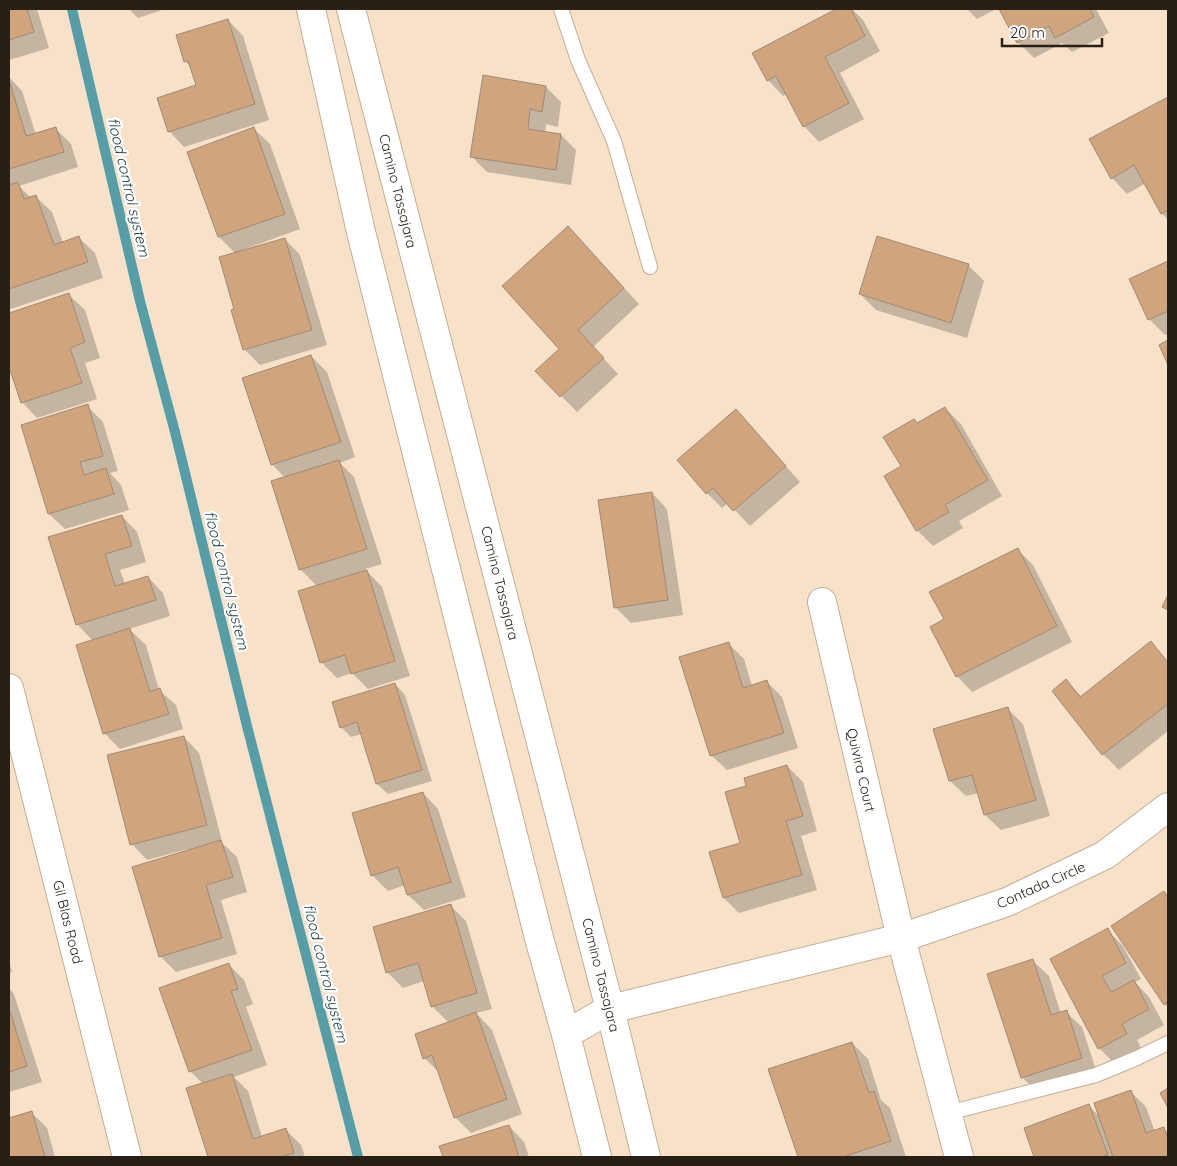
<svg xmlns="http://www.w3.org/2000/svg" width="1177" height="1166" font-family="Quicksand,sans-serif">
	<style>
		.shadow { fill: #0003 }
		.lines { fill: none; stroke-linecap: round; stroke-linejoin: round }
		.stream { stroke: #559ea7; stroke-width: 10 }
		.building { fill: #d0a47d; stroke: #a08975 }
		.service-casing { stroke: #c3ae97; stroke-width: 16 }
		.minor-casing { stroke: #c3ae97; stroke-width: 30 }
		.tertiary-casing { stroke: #c3ae97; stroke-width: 30 }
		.service { stroke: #fff; stroke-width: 14 }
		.minor { stroke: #fff; stroke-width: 28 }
		.tertiary { stroke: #fff; stroke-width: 28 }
		.labels { text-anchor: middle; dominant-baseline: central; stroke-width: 4.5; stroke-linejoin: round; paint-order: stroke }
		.street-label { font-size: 14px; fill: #282017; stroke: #fff }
		.water-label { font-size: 15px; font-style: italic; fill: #183b40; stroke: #fff }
	</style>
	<rect width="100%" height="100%" fill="#f7e1c9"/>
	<path class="shadow" d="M 9,9 L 37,9 L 49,48 L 9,60 Z
		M 129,9 L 165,9 L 138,18 Z
		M 838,9 L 852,9 L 863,20 L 880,51 L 840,73 L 864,119 L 819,142 L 804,126 L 787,94 L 783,96 L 768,80 L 754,54 Z
		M 967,9 L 996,9 L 977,19 Z
		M 1001,9 L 1096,9 L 1109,33 L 1072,52 L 1062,43 L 1034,58 L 1018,42 Z
		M 228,20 L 243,36 L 269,120 L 184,147 L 169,131 L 198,86 L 192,68 L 185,61 Z
		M 9,77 L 22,91 L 36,135 L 56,129 L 71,144 L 78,167 L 19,186 L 31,198 L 36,197 L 52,212 L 63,243 L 79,238 L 95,253 L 103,278 L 11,309 L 9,307 Z
		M 546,87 L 561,102 L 558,127 L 546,124 L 545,132 L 561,135 L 576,150 L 571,185 L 487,172 L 471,156 Z
		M 1168,98 L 1168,220 L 1162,213 L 1146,183 L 1127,194 L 1112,178 Z
		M 254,129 L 270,144 L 300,229 L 242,250 L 242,252 L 285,239 L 300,255 L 327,345 L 260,365 L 244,349 L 236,310 L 236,254 L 219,237 Z
		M 878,237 L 969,266 L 984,281 L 967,338 L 876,310 L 860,294 Z
		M 583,243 L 639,304 L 593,347 L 618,374 L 577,412 L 537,371 L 561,349 Z
		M 1168,262 L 1168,334 L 1165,335 L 1149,319 L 1130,280 Z
		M 69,295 L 85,310 L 100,358 L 85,363 L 97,399 L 37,418 L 22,402 L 9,363 L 9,314 Z
		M 311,356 L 327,372 L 355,457 L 340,463 L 354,477 L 382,564 L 365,569 L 382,587 L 410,676 L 368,689 L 352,673 L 337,678 L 321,662 L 317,586 L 300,569 L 285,478 L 272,464 Z
		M 87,406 L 103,422 L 118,471 L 110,473 L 121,485 L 129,510 L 65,529 L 49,514 Z
		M 945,408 L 961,424 L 1002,496 L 959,521 L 963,528 L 933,546 L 917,530 L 885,476 L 902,466 L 918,424 Z
		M 736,411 L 800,482 L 750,526 L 728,503 L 722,508 L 707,493 Z
		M 652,493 L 667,509 L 683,615 L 631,623 L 615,607 Z
		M 122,516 L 137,532 L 146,562 L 120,570 L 125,584 L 148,577 L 163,593 L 170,616 L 129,629 L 146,645 L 159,690 L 176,705 L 183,729 L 120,749 L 104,733 L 93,641 L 77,624 L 50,538 Z
		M 1017,549 L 1033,565 L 1072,642 L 972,692 L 957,676 L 945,620 Z
		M 728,643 L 744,659 L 752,686 L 767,682 L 782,697 L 798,748 L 727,770 L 711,755 Z
		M 1151,643 L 1168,661 L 1168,731 L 1119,770 L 1103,754 L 1053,691 L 1066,681 L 1082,697 Z
		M 395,684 L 405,695 L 432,781 L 388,794 L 377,784 L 362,734 L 351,737 L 341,727 Z
		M 1007,708 L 1023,724 L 1050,816 L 1001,830 L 985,815 L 979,793 L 966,796 L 950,781 Z
		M 184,737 L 199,753 L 222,841 L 220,841 L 237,857 L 247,892 L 221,900 L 237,954 L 176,972 L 160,956 L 188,849 L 147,860 L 132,844 Z
		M 787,766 L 803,782 L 817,831 L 801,836 L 817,890 L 739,913 L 724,898 L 741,844 L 748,787 Z
		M 423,793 L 438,809 L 466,897 L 424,910 L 408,895 L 405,885 L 388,891 L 372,875 Z
		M 1164,892 L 1168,897 L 1168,1008 L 1165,1004 Z
		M 450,905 L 466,921 L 492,1009 L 476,1013 L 492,1030 L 522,1114 L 471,1133 L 455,1117 L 440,1073 L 424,1058 L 449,1023 L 432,1006 L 424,981 L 403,988 L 387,972 Z
		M 1107,930 L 1123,946 L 1141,979 L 1135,982 L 1149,997 L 1164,1025 L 1137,1040 L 1142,1050 L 1115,1064 L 1099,1048 L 1052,959 Z
		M 9,960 L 12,972 L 9,973 Z
		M 1033,961 L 1049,976 L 1061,1014 L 1066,1012 L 1082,1027 L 1097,1073 L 1038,1093 L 1022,1077 Z
		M 228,964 L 244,980 L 253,1004 L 246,1007 L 267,1065 L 234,1077 L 248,1091 L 262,1137 L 286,1130 L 301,1145 L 305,1157 L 209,1157 L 188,1089 L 203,1084 L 191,1072 L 160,989 Z
		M 9,988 L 14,994 L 42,1082 L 9,1092 Z
		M 852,1043 L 868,1059 L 881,1100 L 890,1108 L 906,1157 L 799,1157 L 770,1070 Z
		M 1131,1092 L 1146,1107 L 1155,1132 L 1164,1129 L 1168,1133 L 1168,1157 L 1036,1157 L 1025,1128 L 1089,1106 L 1100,1117 Z
		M 31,1112 L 47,1128 L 55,1157 L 9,1157 L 9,1119 Z
		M 509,1126 L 524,1142 L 529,1157 L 444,1157 L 441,1147 Z"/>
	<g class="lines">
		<path class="stream" d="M 72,9 L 140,301 L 175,432 L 247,726 L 358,1157"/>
	</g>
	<path class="building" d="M 9,9 L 27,9 L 34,32 L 9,40 Z
		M 836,9 L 851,9 L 865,36 L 825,57 L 849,103 L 803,127 L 776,76 L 767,81 L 752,53 Z
		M 999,9 L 1090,9 L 1094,17 L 1055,38 L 1049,26 L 1017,43 Z
		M 228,19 L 255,104 L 168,132 L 157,98 L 196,85 L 188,61 L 184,62 L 176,35 Z
		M 483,75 L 546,86 L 542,112 L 530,109 L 528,129 L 561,134 L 556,170 L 470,157 Z
		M 9,80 L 26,136 L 56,127 L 64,152 L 9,169 Z
		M 1168,97 L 1168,210 L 1161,214 L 1134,165 L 1111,179 L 1089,139 Z
		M 254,127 L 285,214 L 218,237 L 187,152 Z
		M 18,182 L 24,199 L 36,195 L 54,245 L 79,236 L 88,262 L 9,289 L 9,185 Z
		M 568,226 L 624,288 L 578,330 L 604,358 L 560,397 L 535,371 L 559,349 L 502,286 Z
		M 877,236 L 969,264 L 951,323 L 859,294 Z
		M 285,238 L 312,330 L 243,350 L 231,310 L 234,309 L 219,257 Z
		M 1168,261 L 1168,311 L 1148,320 L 1129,279 Z
		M 69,293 L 85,342 L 70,348 L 82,383 L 21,403 L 9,367 L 9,313 Z
		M 1168,340 L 1168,365 L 1159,345 Z
		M 311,355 L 341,442 L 271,465 L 242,378 Z
		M 88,404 L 103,456 L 80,462 L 84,475 L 106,468 L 114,494 L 48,514 L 21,425 Z
		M 945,407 L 988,480 L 945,505 L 949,512 L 916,531 L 884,476 L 901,466 L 883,437 L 914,419 L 917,423 Z
		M 736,409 L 786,466 L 733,511 L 713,488 L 706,494 L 677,460 Z
		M 339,460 L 367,549 L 299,570 L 271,481 Z
		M 652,492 L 668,600 L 614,608 L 598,500 Z
		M 122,515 L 132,546 L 105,554 L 115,586 L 148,576 L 156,600 L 76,625 L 48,537 Z
		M 1018,548 L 1057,626 L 956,677 L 930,627 L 944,619 L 929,592 Z
		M 367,570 L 395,661 L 351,674 L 345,655 L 320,663 L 298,591 Z
		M 1168,595 L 1168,610 L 1162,607 Z
		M 130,628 L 150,692 L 160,688 L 169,714 L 103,734 L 76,645 Z
		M 1151,641 L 1168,663 L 1168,704 L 1102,755 L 1052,691 L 1066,679 L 1080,697 Z
		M 729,642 L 743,688 L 767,680 L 784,733 L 710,756 L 679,657 Z
		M 395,683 L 422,770 L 376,784 L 357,722 L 340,728 L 332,702 Z
		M 1008,707 L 1036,800 L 984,815 L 972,775 L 949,781 L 933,729 Z
		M 184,736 L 207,825 L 130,845 L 107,755 Z
		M 787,765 L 803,816 L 786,821 L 802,875 L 723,898 L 709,852 L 740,843 L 725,792 L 746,786 L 744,778 Z
		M 423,792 L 451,882 L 407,895 L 398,867 L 371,876 L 352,813 Z
		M 221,840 L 233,877 L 206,885 L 222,938 L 159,957 L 132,867 Z
		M 1164,891 L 1168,897 L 1168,1002 L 1164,1005 L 1111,926 Z
		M 451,904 L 477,993 L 431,1007 L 418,963 L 386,973 L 373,927 Z
		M 1108,928 L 1126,963 L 1102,976 L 1111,992 L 1134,980 L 1149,1009 L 1122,1024 L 1127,1034 L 1098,1049 L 1050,959 Z
		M 1033,959 L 1051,1015 L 1067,1010 L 1082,1058 L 1021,1078 L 987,974 Z
		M 229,963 L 238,989 L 231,991 L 252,1050 L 189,1072 L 159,988 Z
		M 9,1008 L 27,1066 L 9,1072 Z
		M 476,1012 L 507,1099 L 454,1118 L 432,1055 L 423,1059 L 415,1034 Z
		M 852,1042 L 869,1093 L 874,1091 L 891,1141 L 843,1157 L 798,1157 L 768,1069 Z
		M 232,1074 L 253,1139 L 286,1128 L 294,1153 L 280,1157 L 208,1157 L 186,1088 Z
		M 1168,1088 L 1168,1108 L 1160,1093 Z
		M 1131,1090 L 1146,1133 L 1164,1127 L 1168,1139 L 1168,1157 L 1113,1157 L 1094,1103 Z
		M 1089,1104 L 1108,1155 L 1100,1157 L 1034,1157 L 1024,1128 Z
		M 32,1111 L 45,1157 L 9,1157 L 9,1118 Z
		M 509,1125 L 519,1157 L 443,1157 L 439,1146 Z"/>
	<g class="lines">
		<g class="service-casing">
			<path id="service" d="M 561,9 L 578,60 L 614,141 L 650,267
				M 948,1113 L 1096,1075 L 1137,1058 L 1168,1043"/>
		</g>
		<g class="minor-casing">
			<path id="minor" d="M 311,9 L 361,232 L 539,938 L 565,1031 L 597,1157
				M 822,602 L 901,938 L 959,1157
				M 9,688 L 127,1157
				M 565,1031 L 577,1028 L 610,1009 L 901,938 L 1007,902 L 1105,855 L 1168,807"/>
		</g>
		<g class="tertiary-casing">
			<path id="tertiary" d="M 351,9 L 610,1009 L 646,1157"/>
		</g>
		<use href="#service" class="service"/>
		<use href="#minor" class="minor"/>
		<use href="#tertiary" class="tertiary"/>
	</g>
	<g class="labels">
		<g class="street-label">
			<text transform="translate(398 191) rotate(76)">Camino Tassajara</text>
			<text transform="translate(500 583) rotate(76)">Camino Tassajara</text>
			<text transform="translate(861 770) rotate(77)">Quivira Court</text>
			<text transform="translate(1041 885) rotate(-24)">Contada Circle</text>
			<text transform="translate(68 922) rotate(76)">Gil Blas Road</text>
			<text transform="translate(601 975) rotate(76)">Camino Tassajara</text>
		</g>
		<g class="water-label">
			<text transform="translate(129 187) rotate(77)">flood control system</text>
			<text transform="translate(227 580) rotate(76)">flood control system</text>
			<text transform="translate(326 973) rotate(76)">flood control system</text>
		</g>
	</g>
	<rect width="1177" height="1166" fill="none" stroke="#282017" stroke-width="20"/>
	<path d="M1002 38v8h100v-8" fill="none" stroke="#282017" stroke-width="2.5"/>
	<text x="1010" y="38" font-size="15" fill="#282017" stroke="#ffffff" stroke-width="4" paint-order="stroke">20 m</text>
</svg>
